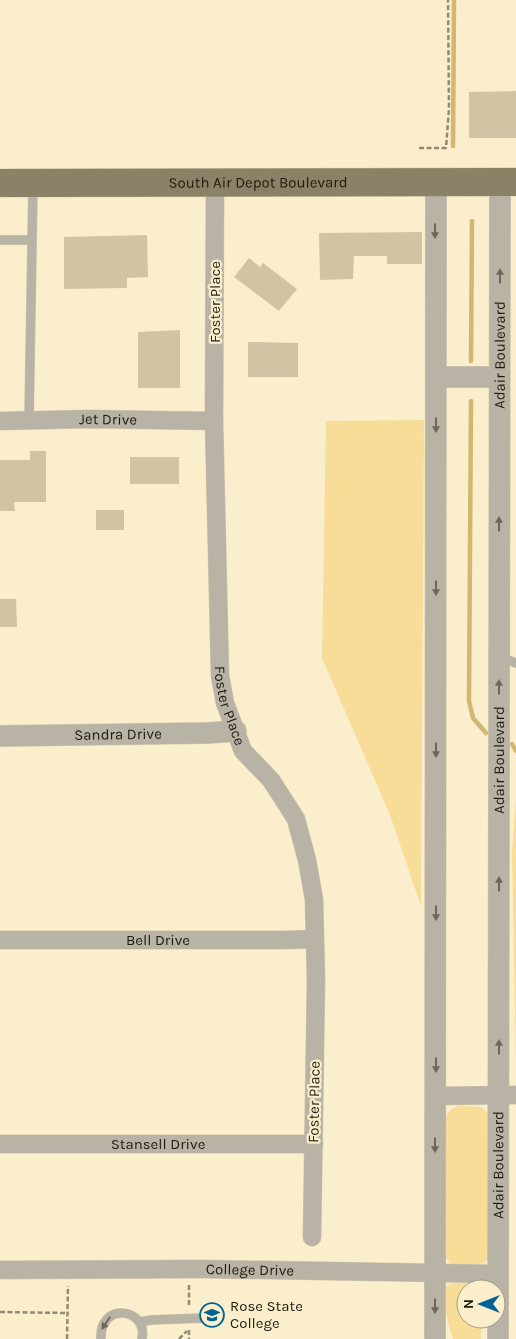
<svg xmlns="http://www.w3.org/2000/svg" width="516" height="1339" font-family="Karla,sans-serif">
	<style>
		.green { fill: #f7dd98 }
		.lines { fill: none; stroke-linecap: round; stroke-linejoin: round }
		.stream { stroke: #d2b770; stroke-width: 4.5 }
		.building { fill: #d1c4a4 }
		.service-casing { stroke: #d8ccaf; stroke-width: 10 }
		.minor-casing { stroke: #d8ccaf; stroke-width: 19 }
		.tertiary-casing { stroke: #d8ccaf; stroke-width: 22 }
		.primary-casing { stroke: #d8ccaf; stroke-width: 29 }
		.path { stroke: #928a73; stroke-width: 2.5; stroke-dasharray: 5 2.5; stroke-linecap: butt }
		.service { stroke: #b8b3a5; stroke-width: 9 }
		.minor { stroke: #b8b3a5; stroke-width: 18 }
		.tertiary { stroke: #b8b3a5; stroke-width: 21 }
		.primary { stroke: #8a8167; stroke-width: 28 }
		.oneway { fill: #6c675a }
		.labels { text-anchor: middle; dominant-baseline: central; stroke-width: 4.5; stroke-linejoin: round; paint-order: stroke }
		.street-label { font-size: 15px; fill: #1f1b0f; stroke: #fbeecd }
		.poi-label { font-size: 15px; fill: #1f1b0f; stroke: #fbeecd; text-anchor: start }
	</style>
	<rect width="100%" height="100%" fill="#fbeecd"/>
	<path class="green" d="M 424,420 L 421,906 L 390,815 L 322,658 L 326,421 Z
		M 516,798 L 516,1065 L 512,852 Z
		M 458,1106 L 482,1107 L 489,1115 L 489,1259 C 481,1267 461,1265 451,1264 L 445,1257 L 444,1120 L 451,1109 Z
		M 460,1282 L 474,1282 L 480,1289 L 466,1289 L 466,1319 L 481,1319 L 481,1339 L 453,1339 C 450,1327 438,1294 448,1285 C 451,1283 456,1283 460,1282 Z"/>
	<g class="lines">
		<path class="stream" d="M 453,146 L 454,0
			M 471,361 L 472,221
			M 471,401 L 469,701 L 473,718 L 486,733
			M 512,744 L 516,751"/>
	</g>
	<path class="building" d="M 516,91 L 516,138 L 469,138 L 469,92 Z
		M 422,232 L 422,264 L 387,264 L 387,256 L 354,256 L 353,279 L 320,280 L 319,233 Z
		M 147,235 L 148,277 L 127,278 L 127,288 L 64,289 L 64,237 Z
		M 249,258 L 260,267 L 263,263 L 297,289 L 279,311 L 234,277 Z
		M 180,330 L 180,388 L 138,388 L 138,332 Z
		M 248,342 L 298,343 L 298,377 L 248,377 Z
		M 30,451 L 46,451 L 46,502 L 14,502 L 15,511 L 0,511 L 0,460 L 30,460 Z
		M 130,457 L 179,457 L 179,484 L 130,484 Z
		M 96,510 L 124,510 L 124,530 L 96,530 Z
		M 0,599 L 16,599 L 17,627 L 0,627 Z"/>
	<g class="lines">
		<g class="service-casing">
			<path id="service" d="M 0,240 L 32,240
				M 29,420 L 33,186
				M 500,657 L 516,663
				M 139,1322 L 151,1320 L 204,1318
				M 101,1339 C 99,1302 148,1307 142,1339"/>
		</g>
		<g class="minor-casing">
			<g id="minor">
				<path id="s1" d="M 215,183 L 214,421 L 220,676 L 225,703 L 243,751 L 271,780 L 296,819 L 307,860 L 314,899 L 316,980 L 312,1237"/>
				<path id="s2" d="M 0,421 L 90,419 L 214,421"/>
				<path id="s3" d="M 0,940 L 284,940 L 314,939"/>
				<path d="M 436,1096 L 516,1095"/>
				<path id="s4" d="M 0,1144 L 314,1144"/>
				<path id="s5" d="M 0,1270 L 203,1269 L 499,1274"/>
			</g>
		</g>
		<g class="tertiary-casing">
			<g id="tertiary">
				<path d="M 436,377 L 499,377"/>
				<path id="s6" d="M 0,736 L 207,733 L 236,731"/>
				<path d="M 435,1339 L 436,183"/>
				<path id="s7" d="M 498,1339 L 500,183"/>
			</g>
		</g>
		<g class="primary-casing">
			<g id="primary">
				<path id="s8" d="M 0,183 L 516,182"/>
			</g>
		</g>
		<path class="path" d="M 419,148 L 446,148 L 449,109 L 448,0
			M 189,1285 L 189,1307
			M 0,1312 L 67,1313
			M 189,1330 L 189,1339
			M 67,1339 L 68,1286
			M 179,1339 L 187,1331"/>
		<use href="#service" class="service"/>
		<use href="#minor" class="minor"/>
		<use href="#tertiary" class="tertiary"/>
		<use href="#primary" class="primary"/>
	</g>
	<defs><path id="oneway-solid" d="M-6-.8H1V-3.2L6.5 0L1 3.2V.8H-6Z" transform="scale(1.25)"/></defs>
	<g class="oneway">
		<use href="#oneway-solid" transform="translate(435 231) rotate(90)"/>
		<use href="#oneway-solid" transform="translate(500 276) rotate(-90)"/>
		<use href="#oneway-solid" transform="translate(436 425) rotate(90)"/>
		<use href="#oneway-solid" transform="translate(499 524) rotate(-90)"/>
		<use href="#oneway-solid" transform="translate(436 588) rotate(90)"/>
		<use href="#oneway-solid" transform="translate(499 687) rotate(-90)"/>
		<use href="#oneway-solid" transform="translate(436 750) rotate(90)"/>
		<use href="#oneway-solid" transform="translate(499 884) rotate(-90)"/>
		<use href="#oneway-solid" transform="translate(436 913) rotate(90)"/>
		<use href="#oneway-solid" transform="translate(499 1047) rotate(-90)"/>
		<use href="#oneway-solid" transform="translate(436 1065) rotate(90)"/>
		<use href="#oneway-solid" transform="translate(435 1145) rotate(90)"/>
		<use href="#oneway-solid" transform="translate(435 1306) rotate(90)"/>
		<use href="#oneway-solid" transform="translate(106 1323) rotate(124)"/>
	</g>
	<defs>
		<g id="university-ring" transform="scale(1.25)"><circle r="9.5" fill="#fbeecd" stroke="#016393" stroke-width="1.5"/><path d="M0-5L7-2L0 1L-7-2ZM-4 1L0 2.5L4 1V4Q0 6-4 4Z" fill="#016393"/></g>
	</defs>
	<g fill-rule="evenodd">
		<use href="#university-ring" x="212" y="1315"/>
	</g>
	<g class="labels">
		<g class="street-label">
			<text stroke="none"><textPath href="#s8" startOffset="258">South Air Depot Boulevard</textPath></text>
			<text transform="translate(215 302) rotate(-90)">Foster Place</text>
			<text stroke="none"><textPath href="#s7" startOffset="984">Adair Boulevard</textPath></text>
			<text stroke="none"><textPath href="#s2" startOffset="108">Jet Drive</textPath></text>
			<text stroke="none"><textPath href="#s1" startOffset="524">Foster Place</textPath></text>
			<text stroke="none"><textPath href="#s6" startOffset="118">Sandra Drive</textPath></text>
			<text stroke="none"><textPath href="#s7" startOffset="579">Adair Boulevard</textPath></text>
			<text stroke="none"><textPath href="#s3" startOffset="158">Bell Drive</textPath></text>
			<text transform="translate(314 1102) rotate(-89)">Foster Place</text>
			<text stroke="none"><textPath href="#s4" startOffset="158">Stansell Drive</textPath></text>
			<text stroke="none"><textPath href="#s7" startOffset="174">Adair Boulevard</textPath></text>
			<text stroke="none"><textPath href="#s5" startOffset="250">College Drive</textPath></text>
		</g>
		<g class="poi-label">
			<text x="230" y="1306">Rose State<tspan x="230" dy="17">College</tspan></text>
		</g>
	</g>
	<g transform="translate(481 1304) rotate(270)"><circle r="24" fill="#fbeecd" stroke="#a39a81"/>
	<path d="M0-4L9 19L0 12L-9 19Z" fill="#016393"/>
	<text y="-8" font-size="14" font-weight="bold" text-anchor="middle" fill="#1f1b0f">N</text>
	</g>
</svg>
